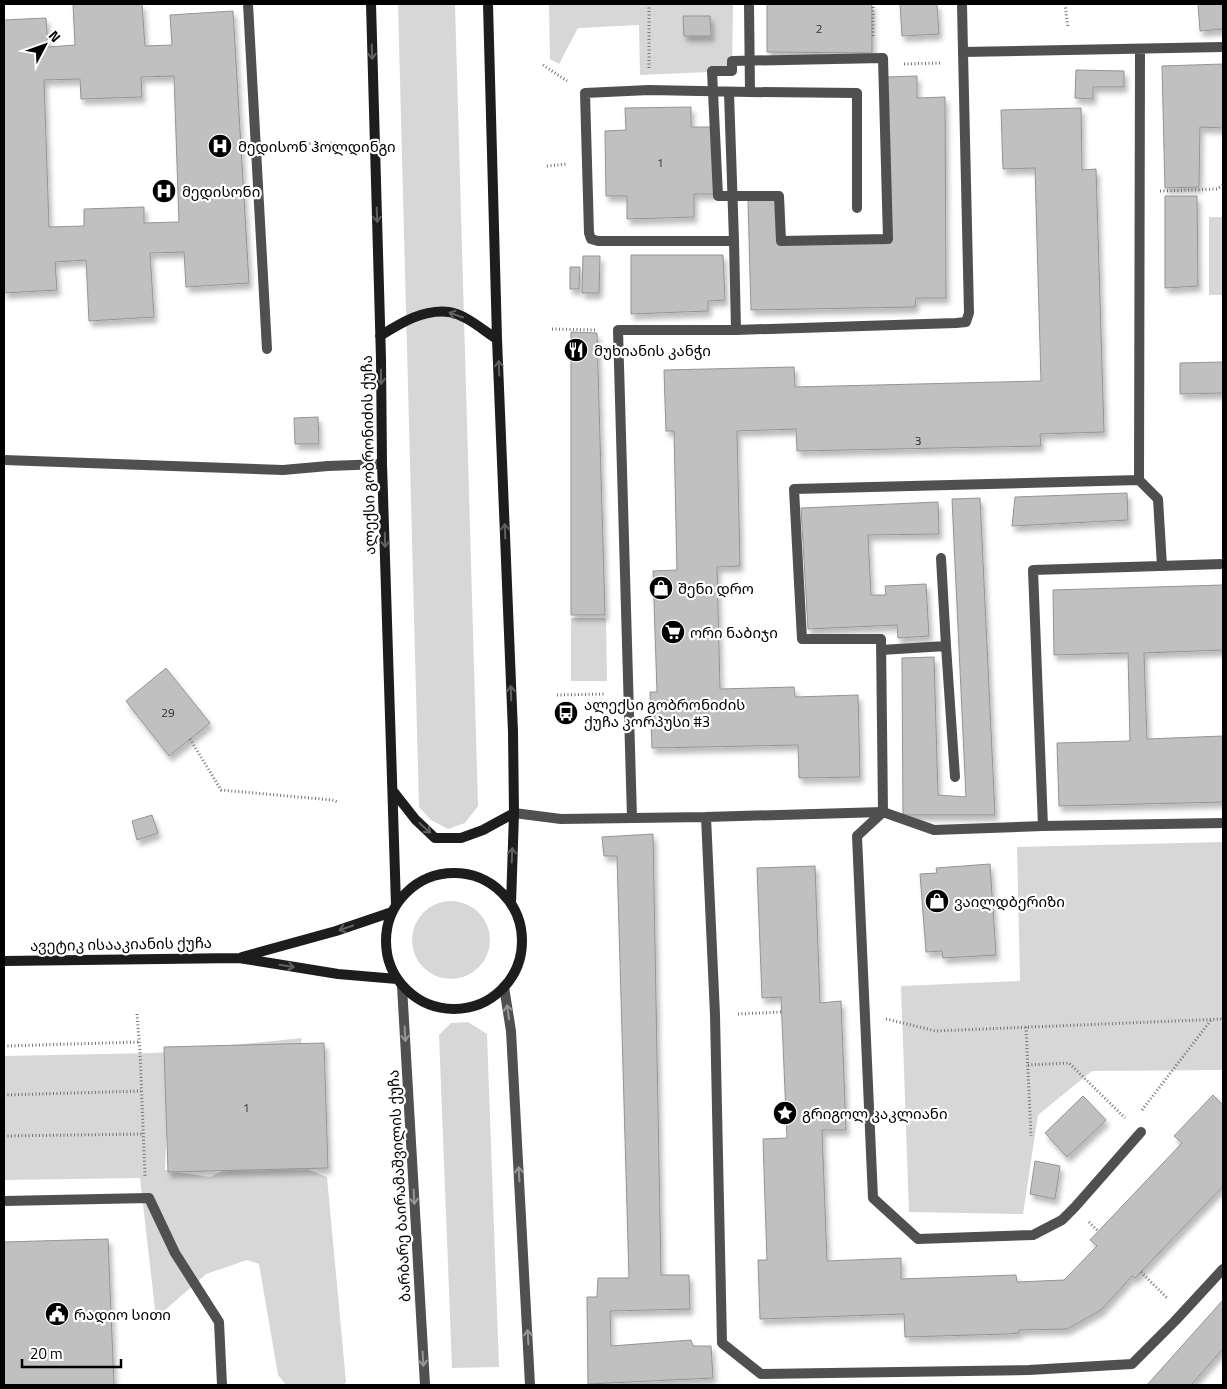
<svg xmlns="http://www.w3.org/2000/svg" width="1227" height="1389" font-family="'Titillium Web','Noto Sans Georgian',sans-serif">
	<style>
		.green { fill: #d7d7d7 }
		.building { fill: #c0c0c0; stroke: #949494; fill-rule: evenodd; filter: url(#shadow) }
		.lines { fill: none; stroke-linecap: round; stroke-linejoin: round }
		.path { stroke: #727272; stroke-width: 3; stroke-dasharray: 1 2.5; stroke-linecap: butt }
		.service { stroke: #505050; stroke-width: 10 }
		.minor { stroke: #505050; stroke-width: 10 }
		.tertiary { stroke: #505050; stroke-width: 10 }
		.secondary { stroke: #1d1d1d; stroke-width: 10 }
		.oneway { stroke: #616161 }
		.oneway2 { stroke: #969696 }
		.labels { text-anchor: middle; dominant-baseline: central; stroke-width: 4.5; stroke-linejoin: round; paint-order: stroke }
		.number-label { font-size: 12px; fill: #303030 }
		.poi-label { font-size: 15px; fill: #000; stroke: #fff; text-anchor: start }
		.street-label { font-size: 15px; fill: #000; stroke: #fff }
	</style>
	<defs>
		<filter id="shadow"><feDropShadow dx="3" dy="5.5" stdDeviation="2.5" flood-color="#0004"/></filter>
	</defs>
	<rect width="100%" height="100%" fill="#fff"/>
	<path class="green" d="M 398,4 L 455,4 L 478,806 L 465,823 L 448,829 L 431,820 L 419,807 Z
		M 549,4 L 733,4 L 732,71 L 640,75 L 639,25 L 578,28 L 559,64 L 550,59 Z
		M 1209,217 L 1223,217 L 1223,295 L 1209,295 Z
		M 571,618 L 606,618 L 607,681 L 571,681 Z
		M 1223,842 L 1223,1070 L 1092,1071 L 1038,1115 L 1023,1214 L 909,1212 L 901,986 L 1020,981 L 1017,847 Z
		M412 940a39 39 0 1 1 78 0a39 39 0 1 1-78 0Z
		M 468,1022 L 487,1034 L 499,1367 L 452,1368 L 439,1035 L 451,1023 Z
		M 302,1038 L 295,1071 L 169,1065 L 165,1170 L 210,1177 L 262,1151 L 327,1177 L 346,1382 L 343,1385 L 286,1385 L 278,1375 L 259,1264 L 247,1260 L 206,1274 L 156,1318 L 140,1178 L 4,1180 L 4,1056 L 155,1053 Z"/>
	<path class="building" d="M 73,4 L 142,4 L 145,46 L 172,45 L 170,15 L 233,11 L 249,283 L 186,287 L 184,252 L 150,253 L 154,317 L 89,321 L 86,260 L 55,262 L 57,290 L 4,293 L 4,20 L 46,18 L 48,47 L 75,45 ZM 174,76 L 179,222 L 144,223 L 144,207 L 84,209 L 84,226 L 49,227 L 44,80 L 80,79 L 81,99 L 142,97 L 141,77 Z
		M 767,4 L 872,4 L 872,53 L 767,52 Z
		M 900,4 L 937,4 L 939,34 L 902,36 Z
		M 1198,4 L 1223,4 L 1223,29 L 1200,31 Z
		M 683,16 L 710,16 L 711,36 L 684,36 Z
		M 1223,64 L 1223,128 L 1200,127 L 1199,187 L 1165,188 L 1162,66 Z
		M 1076,70 L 1124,71 L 1124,87 L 1093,87 L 1093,99 L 1075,98 Z
		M 917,76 L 917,98 L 945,97 L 946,298 L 916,298 L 915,307 L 751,310 L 748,199 L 778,198 L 779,243 L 890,242 L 887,77 Z
		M 691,107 L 691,127 L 713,127 L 714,194 L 694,194 L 694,217 L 627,219 L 627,196 L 606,196 L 605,131 L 626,130 L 625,108 Z
		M 1081,108 L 1082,170 L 1096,169 L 1104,432 L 1040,434 L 1041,446 L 797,451 L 796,429 L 737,431 L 740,566 L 717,567 L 720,689 L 794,687 L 795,697 L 858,695 L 860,777 L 799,778 L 798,745 L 652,748 L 650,692 L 657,692 L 653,571 L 677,570 L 674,431 L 666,431 L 664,370 L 794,367 L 795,387 L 1041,381 L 1035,168 L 1003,169 L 1001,110 Z
		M 1165,196 L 1197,196 L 1198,286 L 1165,288 Z
		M 631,255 L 723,255 L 725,300 L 708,301 L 708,311 L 631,314 Z
		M 583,256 L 600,256 L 599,293 L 582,293 Z
		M 570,267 L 580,267 L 579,289 L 570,289 Z
		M 571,332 L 597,333 L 605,615 L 571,615 Z
		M 1223,362 L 1223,393 L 1180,394 L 1180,363 Z
		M 318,417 L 319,444 L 295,444 L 294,418 Z
		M 1127,493 L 1128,520 L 1012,526 L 1015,497 Z
		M 980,498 L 995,815 L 903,815 L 902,658 L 934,657 L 938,795 L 966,797 L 952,499 Z
		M 938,502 L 939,534 L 868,535 L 871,595 L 886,595 L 885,586 L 926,584 L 929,636 L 898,638 L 897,625 L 808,629 L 801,508 Z
		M 1223,585 L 1223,650 L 1144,653 L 1147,739 L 1223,736 L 1223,802 L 1059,806 L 1057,743 L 1130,741 L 1128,653 L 1054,655 L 1053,590 Z
		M 166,668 L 210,723 L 169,756 L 126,701 Z
		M 152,815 L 158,833 L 137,840 L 132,821 Z
		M 653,834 L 661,1275 L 689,1275 L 690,1309 L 610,1311 L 611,1346 L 691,1340 L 693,1346 L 711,1346 L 713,1378 L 588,1384 L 587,1297 L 597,1297 L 598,1278 L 629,1278 L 617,856 L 604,856 L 602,837 Z
		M 990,864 L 996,955 L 943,958 L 942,951 L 926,952 L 920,874 L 937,873 L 936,868 Z
		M 815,866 L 820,1003 L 841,1001 L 846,1130 L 822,1130 L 827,1261 L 901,1258 L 901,1279 L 1016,1275 L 1017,1282 L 1064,1280 L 1097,1246 L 1090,1240 L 1182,1143 L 1174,1136 L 1213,1095 L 1223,1105 L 1223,1186 L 1135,1278 L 1132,1276 L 1101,1310 L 1067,1329 L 1019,1330 L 1019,1333 L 1007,1334 L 905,1337 L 904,1314 L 760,1319 L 758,1260 L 767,1260 L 763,1139 L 787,1138 L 781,997 L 762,998 L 757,868 Z
		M 324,1043 L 328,1168 L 168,1172 L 164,1047 Z
		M 1083,1096 L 1106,1120 L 1067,1157 L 1045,1133 Z
		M 1035,1161 L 1060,1166 L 1055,1199 L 1030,1194 Z
		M 108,1239 L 114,1385 L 4,1385 L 4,1242 Z
		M 1223,1300 L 1223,1349 L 1191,1385 L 1147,1385 Z"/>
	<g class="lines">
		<path class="path" d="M 649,4 L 649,68
			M 1065,4 L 1068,28
			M 873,36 L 873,4
			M 904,64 L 941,63
			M 543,65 L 567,81
			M 278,144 L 335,143
			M 547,166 L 566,164
			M 1160,191 L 1217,189 L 1223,185
			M 552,329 L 595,330
			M 557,695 L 606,694
			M 190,739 L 221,790 L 332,800 L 338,802
			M 137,1014 L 140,1052 L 145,1176
			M 738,1014 L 782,1012
			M 886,1019 L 936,1031 L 1223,1019
			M 1026,1027 L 1031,1136
			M 4,1046 L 139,1042
			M 1028,1065 L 1069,1063 L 1125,1118
			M 4,1095 L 141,1091
			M 1142,1110 L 1211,1020
			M 4,1136 L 143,1134
			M 1089,1222 L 1098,1231
			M 1141,1272 L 1167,1298"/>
		<path class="service" d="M 248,4 L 267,349
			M 962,4 L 963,52
			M 1140,49 L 1139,480 L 794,489 L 802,639 L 881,639 L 883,812 L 857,836 L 873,1198 L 918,1239 L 1033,1235 L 1062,1220 L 1075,1207 L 1141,1132
			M 883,58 L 888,239 L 781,241 L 779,196 L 718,196 L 712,71 L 732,71 L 732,61 Z
			M 750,92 L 857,93 L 857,208
			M 729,93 L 734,241 L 598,241 L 591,239 L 589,233 L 585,93 L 649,90 L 750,92 L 749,4
			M 734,241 L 736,330
			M 4,460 L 283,470 L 328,466 L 382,464
			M 1139,480 L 1158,499 L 1162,566
			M 941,558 L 946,646
			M 881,650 L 946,646 L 955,777
			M 883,812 L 934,830 L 1043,826 L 1033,570 L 1223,564
			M 632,818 L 618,330 L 736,330 L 956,323 L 966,322 L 969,313 L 963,52 L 1223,47
			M 1043,826 L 1223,823
			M 4,1201 L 149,1198 L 175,1253 L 219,1322 L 222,1385"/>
		<path class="minor" d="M 514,813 L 561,819 L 706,817 L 883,812
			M 706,817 L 715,1015 L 722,1343 L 761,1374 L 1029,1370 L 1132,1364 L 1175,1321 L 1223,1269"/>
		<path class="tertiary" d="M 402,986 L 425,1385
			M 504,987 L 511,1031 L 530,1385"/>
		<path class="secondary" d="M 371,4 L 381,359 L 382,464 L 396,905
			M 488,4 L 497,339 L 513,732 L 514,813 L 511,904
			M 380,336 C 401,323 423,309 449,312 C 465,314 484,331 497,339
			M 393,791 L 415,819 L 435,838 L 461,838 L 483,830 L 514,813
			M386 941a68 68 0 1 1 136 0a68 68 0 1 1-136 0Z
			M 242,957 L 336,931 L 392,912
			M 4,961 L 239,958 L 338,974 L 397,979"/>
	</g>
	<defs><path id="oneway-shaft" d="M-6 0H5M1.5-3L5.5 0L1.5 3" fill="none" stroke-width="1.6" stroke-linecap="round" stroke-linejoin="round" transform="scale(1.25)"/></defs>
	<g class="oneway">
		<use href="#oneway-shaft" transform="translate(372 52) rotate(88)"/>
		<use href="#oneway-shaft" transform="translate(377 215) rotate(88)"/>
		<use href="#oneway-shaft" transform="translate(456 315) rotate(-161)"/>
		<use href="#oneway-shaft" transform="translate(499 368) rotate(-92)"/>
		<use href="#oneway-shaft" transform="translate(381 377) rotate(89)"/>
		<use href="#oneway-shaft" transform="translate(505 531) rotate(-92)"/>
		<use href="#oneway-shaft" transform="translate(385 540) rotate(88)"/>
		<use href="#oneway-shaft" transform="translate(511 693) rotate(-92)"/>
		<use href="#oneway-shaft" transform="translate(425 828) rotate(42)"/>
		<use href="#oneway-shaft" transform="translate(512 855) rotate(-88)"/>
		<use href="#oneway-shaft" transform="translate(346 928) rotate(161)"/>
		<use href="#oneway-shaft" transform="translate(287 966) rotate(9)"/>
	</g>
	<g class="oneway2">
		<use href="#oneway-shaft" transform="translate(508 1012) rotate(-98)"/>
		<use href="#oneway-shaft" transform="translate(405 1034) rotate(87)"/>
		<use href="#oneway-shaft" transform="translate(519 1174) rotate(-93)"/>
		<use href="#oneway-shaft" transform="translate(414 1197) rotate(87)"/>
		<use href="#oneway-shaft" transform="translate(528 1337) rotate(-93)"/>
		<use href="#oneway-shaft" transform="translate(423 1359) rotate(87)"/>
	</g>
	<defs>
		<g id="hospital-disc" transform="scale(1.25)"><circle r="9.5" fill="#000" stroke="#fff"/><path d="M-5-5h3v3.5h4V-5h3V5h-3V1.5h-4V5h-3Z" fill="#fff"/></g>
		<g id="restaurant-disc" transform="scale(1.25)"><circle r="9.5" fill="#000" stroke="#fff"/><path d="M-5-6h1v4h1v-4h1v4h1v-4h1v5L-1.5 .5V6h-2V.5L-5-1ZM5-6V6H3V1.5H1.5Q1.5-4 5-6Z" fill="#fff"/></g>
		<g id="shop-disc" transform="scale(1.25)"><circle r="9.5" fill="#000" stroke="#fff"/><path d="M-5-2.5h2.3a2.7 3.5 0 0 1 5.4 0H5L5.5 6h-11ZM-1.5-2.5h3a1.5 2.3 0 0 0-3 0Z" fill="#fff"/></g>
		<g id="supermarket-disc" transform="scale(1.25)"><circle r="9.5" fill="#000" stroke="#fff"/><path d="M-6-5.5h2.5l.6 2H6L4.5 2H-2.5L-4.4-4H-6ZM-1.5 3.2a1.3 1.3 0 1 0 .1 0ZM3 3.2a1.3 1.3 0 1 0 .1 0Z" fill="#fff"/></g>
		<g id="bus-disc" transform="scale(1.25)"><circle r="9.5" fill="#000" stroke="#fff"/><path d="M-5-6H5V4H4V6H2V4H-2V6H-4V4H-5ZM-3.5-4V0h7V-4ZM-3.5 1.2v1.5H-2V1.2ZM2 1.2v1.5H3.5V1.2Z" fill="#fff"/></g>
		<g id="sight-disc" transform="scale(1.25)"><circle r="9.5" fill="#000" stroke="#fff"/><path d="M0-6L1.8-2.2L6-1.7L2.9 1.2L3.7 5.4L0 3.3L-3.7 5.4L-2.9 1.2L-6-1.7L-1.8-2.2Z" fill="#fff"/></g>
		<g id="civic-disc" transform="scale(1.25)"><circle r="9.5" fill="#000" stroke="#fff"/><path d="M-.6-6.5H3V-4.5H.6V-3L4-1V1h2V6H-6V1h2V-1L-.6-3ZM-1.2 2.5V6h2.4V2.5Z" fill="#fff"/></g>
	</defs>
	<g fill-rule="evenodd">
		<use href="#hospital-disc" x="220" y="146"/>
		<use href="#hospital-disc" x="164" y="191"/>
		<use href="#restaurant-disc" x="576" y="350"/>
		<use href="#shop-disc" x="661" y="588"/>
		<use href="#supermarket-disc" x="673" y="632"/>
		<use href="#bus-disc" x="566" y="713"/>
		<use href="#shop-disc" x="937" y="901"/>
		<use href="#sight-disc" x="785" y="1113"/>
		<use href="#civic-disc" x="57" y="1314"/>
	</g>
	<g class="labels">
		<g class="number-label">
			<text x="819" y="28">2</text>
			<text x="660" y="162">1</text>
			<text x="918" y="440">3</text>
			<text x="168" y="712">29</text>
			<text x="246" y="1107">1</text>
		</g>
		<g class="poi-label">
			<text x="238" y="146">მედისონ ჰოლდინგი</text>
			<text x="182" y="191">მედისონი</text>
			<text x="594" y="350">მუხიანის კანჭი</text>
			<text x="678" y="588">შენი დრო</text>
			<text x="690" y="632">ორი ნაბიჯი</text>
			<text x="584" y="704">ალექსი გობრონიძის<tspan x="584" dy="17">ქუჩა კორპუსი #3</tspan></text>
			<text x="954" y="901">ვაილდბერიზი</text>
			<text x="802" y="1113">გრიგოლ კაკლიანი</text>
			<text x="74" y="1314">რადიო სითი</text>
		</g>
		<g class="street-label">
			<text transform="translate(368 455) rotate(-91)">ალექსი გობრონიძის ქუჩა</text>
			<text transform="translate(121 944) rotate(-1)">ავეტიკ ისააკიანის ქუჩა</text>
			<text transform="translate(399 1186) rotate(-93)">ბარბარე ბაირამაშვილის ქუჩა</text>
		</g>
	</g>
	<rect width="1227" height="1389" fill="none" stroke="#000000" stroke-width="10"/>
	<g transform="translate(45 45) rotate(49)" stroke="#ffffff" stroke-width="4" paint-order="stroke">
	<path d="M0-4L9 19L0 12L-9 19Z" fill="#000000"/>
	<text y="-8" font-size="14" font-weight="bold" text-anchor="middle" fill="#000000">N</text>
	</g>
	<path d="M22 1359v8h99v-8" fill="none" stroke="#000000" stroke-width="2.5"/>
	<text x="30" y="1359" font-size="15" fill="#000000" stroke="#ffffff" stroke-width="4" paint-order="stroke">20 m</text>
</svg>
